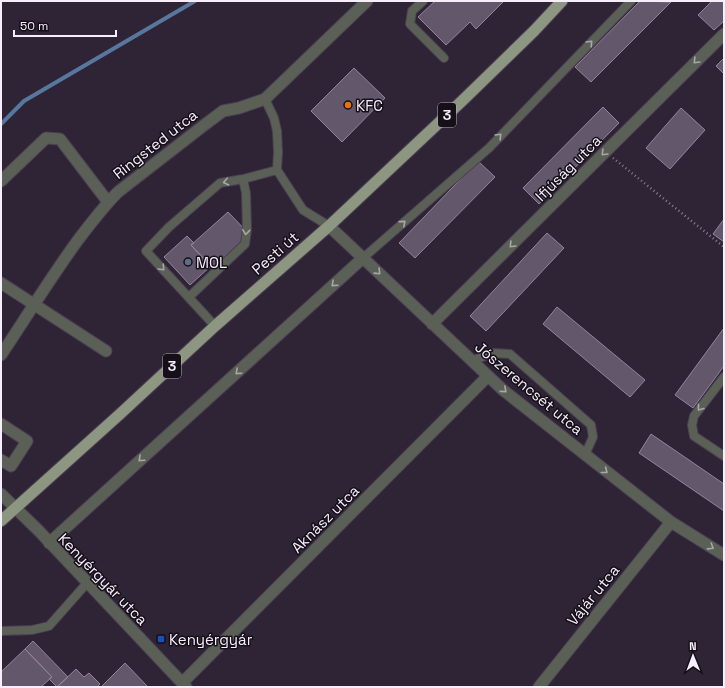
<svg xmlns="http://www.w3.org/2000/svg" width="725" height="688" font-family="'Space Grotesk',sans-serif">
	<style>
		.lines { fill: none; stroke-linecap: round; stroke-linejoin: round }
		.stream { stroke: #58779e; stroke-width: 4 }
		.building { fill: #63576c; stroke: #92859b }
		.service-casing { stroke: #4b4052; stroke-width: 10 }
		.minor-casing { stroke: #4b4052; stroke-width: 13 }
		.tertiary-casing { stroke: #4b4052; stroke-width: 13 }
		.primary-casing { stroke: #4b4052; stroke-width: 13 }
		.path { stroke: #847b8a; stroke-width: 2.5; stroke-dasharray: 1 3; stroke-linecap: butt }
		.service { stroke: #5b6056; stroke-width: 8 }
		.minor { stroke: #5b6056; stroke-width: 11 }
		.tertiary { stroke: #5b6056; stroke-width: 11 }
		.primary { stroke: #8c9681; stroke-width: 11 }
		.oneway { stroke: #a8a7a8 }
		.food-dot { fill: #e8710a; stroke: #150f18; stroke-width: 1.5 }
		.service-dot { fill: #5c6f8a; stroke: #150f18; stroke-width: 1.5 }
		.transit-dot { fill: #1a4fb4; stroke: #150f18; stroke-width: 1.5 }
		.labels { text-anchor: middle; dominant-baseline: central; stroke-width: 3; stroke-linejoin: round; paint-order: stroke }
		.shield { fill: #150f18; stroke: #b2abb7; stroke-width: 1 }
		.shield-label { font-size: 14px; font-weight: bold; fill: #f6eefb }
		.poi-label { font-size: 15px; fill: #f6eefb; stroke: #150f18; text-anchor: start }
		.street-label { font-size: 15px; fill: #f6eefb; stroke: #150f18 }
	</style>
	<rect width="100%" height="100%" fill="#2f2436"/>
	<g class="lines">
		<path class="stream" d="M 1,124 L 24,101 L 195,1"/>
	</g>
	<path class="building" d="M 435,1 L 504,1 L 476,29 L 470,22 L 446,45 L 418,17 Z
		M 640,1 L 671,2 L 591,82 L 575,67 Z
		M 712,1 L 724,1 L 724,21 L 714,30 L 698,15 Z
		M 724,58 L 724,74 L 716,66 Z
		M 354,68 L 385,98 L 342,142 L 311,111 Z
		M 603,107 L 619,123 L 539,204 L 523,188 Z
		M 681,108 L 705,130 L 670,169 L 646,148 Z
		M 478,161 L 495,177 L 415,258 L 399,243 Z
		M 228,212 L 251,236 L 214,270 L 191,245 Z
		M 724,219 L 724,242 L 713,234 Z
		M 547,233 L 564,248 L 486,331 L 470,316 Z
		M 187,236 L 194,243 L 191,245 L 211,266 L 190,285 L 164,257 Z
		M 557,307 L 645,380 L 630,397 L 543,324 Z
		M 724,328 L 724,366 L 693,408 L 675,395 Z
		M 651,434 L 724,484 L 724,511 L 639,453 Z
		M 33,641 L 68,677 L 57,687 L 49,679 L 52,677 L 25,649 Z
		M 25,649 L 52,677 L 41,687 L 1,687 L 1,672 Z
		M 125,663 L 148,687 L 103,687 L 102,686 Z
		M 76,669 L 84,677 L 89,673 L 100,684 L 97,687 L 57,687 Z"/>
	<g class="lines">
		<g class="service-casing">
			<path id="service" d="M 423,1 L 412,11 L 410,24 L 444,58
				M 265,99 L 274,118 L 277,131 L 278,152 L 277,170 L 303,210 L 329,226
				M 363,258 L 489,148 L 631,1
				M 189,297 L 245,244 L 247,229 L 246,193 L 243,179
				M 215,326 L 146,251 L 169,227 L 220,183 L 243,179 L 277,170
				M 471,361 L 493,353 L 510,354 L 591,425 L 593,437 L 585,455
				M 724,377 L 694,416 L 692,425 L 694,436 L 724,456
				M 1,631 L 32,630 L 49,626 L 87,583"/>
		</g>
		<g class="minor-casing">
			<path id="minor" d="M 1,181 L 46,138 L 60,139 L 108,202
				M 329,226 L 503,390 L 671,522 L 724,555
				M 1,283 L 106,351
				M 432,324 L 724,34
				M 1,355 C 27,316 51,277 78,240 C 91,223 103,207 118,192 L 203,126 L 223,111 L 239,108 L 265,99 L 367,1
				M 1,424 L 27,441 L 11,466 L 1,460
				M 49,543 L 363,258
				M 182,683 L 488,376
				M 539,687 L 671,522"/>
		</g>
		<g class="tertiary-casing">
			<path id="tertiary" d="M 1,494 L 38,530 L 186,687"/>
		</g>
		<g class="primary-casing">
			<path id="primary" d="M 1,521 L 120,414 L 215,326 L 329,226 L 462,101 L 534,31 L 562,1"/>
		</g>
		<path class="path" d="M 613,158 L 724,247"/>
		<use href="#service" class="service"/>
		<use href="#minor" class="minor"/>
		<use href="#tertiary" class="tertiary"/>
		<use href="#primary" class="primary"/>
	</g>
	<defs><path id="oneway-chevron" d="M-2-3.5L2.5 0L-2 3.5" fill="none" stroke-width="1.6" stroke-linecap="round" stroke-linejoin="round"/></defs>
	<g class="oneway">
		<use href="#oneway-chevron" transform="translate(590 43) rotate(-46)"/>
		<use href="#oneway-chevron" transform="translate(696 61) rotate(135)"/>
		<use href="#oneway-chevron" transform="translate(499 136) rotate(-46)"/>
		<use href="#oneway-chevron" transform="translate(604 153) rotate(135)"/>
		<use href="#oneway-chevron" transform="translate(226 182) rotate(168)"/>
		<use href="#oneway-chevron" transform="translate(403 223) rotate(-41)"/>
		<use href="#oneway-chevron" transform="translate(246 232) rotate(96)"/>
		<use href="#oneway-chevron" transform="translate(512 245) rotate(135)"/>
		<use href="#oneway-chevron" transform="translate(162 268) rotate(47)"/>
		<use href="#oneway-chevron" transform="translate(378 272) rotate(44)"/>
		<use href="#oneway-chevron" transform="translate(334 284) rotate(138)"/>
		<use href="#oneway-chevron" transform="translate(238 372) rotate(138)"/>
		<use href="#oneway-chevron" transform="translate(504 390) rotate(41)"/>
		<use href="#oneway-chevron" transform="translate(700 408) rotate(128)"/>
		<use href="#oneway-chevron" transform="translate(141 459) rotate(138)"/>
		<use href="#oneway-chevron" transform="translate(605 471) rotate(38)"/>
		<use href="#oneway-chevron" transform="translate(711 547) rotate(32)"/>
	</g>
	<circle class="food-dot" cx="348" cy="105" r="4"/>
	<circle class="service-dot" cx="188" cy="262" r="4"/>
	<rect class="transit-dot" x="157" y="635" width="8" height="8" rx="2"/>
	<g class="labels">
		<g class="shield">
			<rect x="438" y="103" width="18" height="24" rx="3"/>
			<rect x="163" y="354" width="18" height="24" rx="3"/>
		</g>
		<g class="shield-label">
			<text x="447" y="115">3</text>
			<text x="172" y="366">3</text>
		</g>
		<g class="poi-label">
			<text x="356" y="105">KFC</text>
			<text x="196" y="262">MOL</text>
			<text x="169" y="639">Kenyérgyár</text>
		</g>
		<g class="street-label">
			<text transform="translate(155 144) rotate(-38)">Ringsted utca</text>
			<text transform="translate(568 168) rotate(-45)">Ifjúság utca</text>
			<text transform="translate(275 253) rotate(-41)">Pesti út</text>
			<text transform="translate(529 388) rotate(40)">Jószerencsét utca</text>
			<text transform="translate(325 519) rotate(-45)">Aknász utca</text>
			<text transform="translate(103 579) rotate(46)">Kenyérgyár utca</text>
			<text transform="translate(593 595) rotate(-51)">Vájár utca</text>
		</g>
	</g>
	<rect width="725" height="688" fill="none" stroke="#f6eefb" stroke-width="4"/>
	<g transform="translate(693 656) rotate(359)" stroke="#150f18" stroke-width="3" paint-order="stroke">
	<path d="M0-3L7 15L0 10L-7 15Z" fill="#f6eefb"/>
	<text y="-6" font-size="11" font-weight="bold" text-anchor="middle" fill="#f6eefb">N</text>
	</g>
	<path d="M14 30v6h102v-6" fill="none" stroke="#f6eefb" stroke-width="2"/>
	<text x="20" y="30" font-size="12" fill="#f6eefb" stroke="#150f18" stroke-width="3" paint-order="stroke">50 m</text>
</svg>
